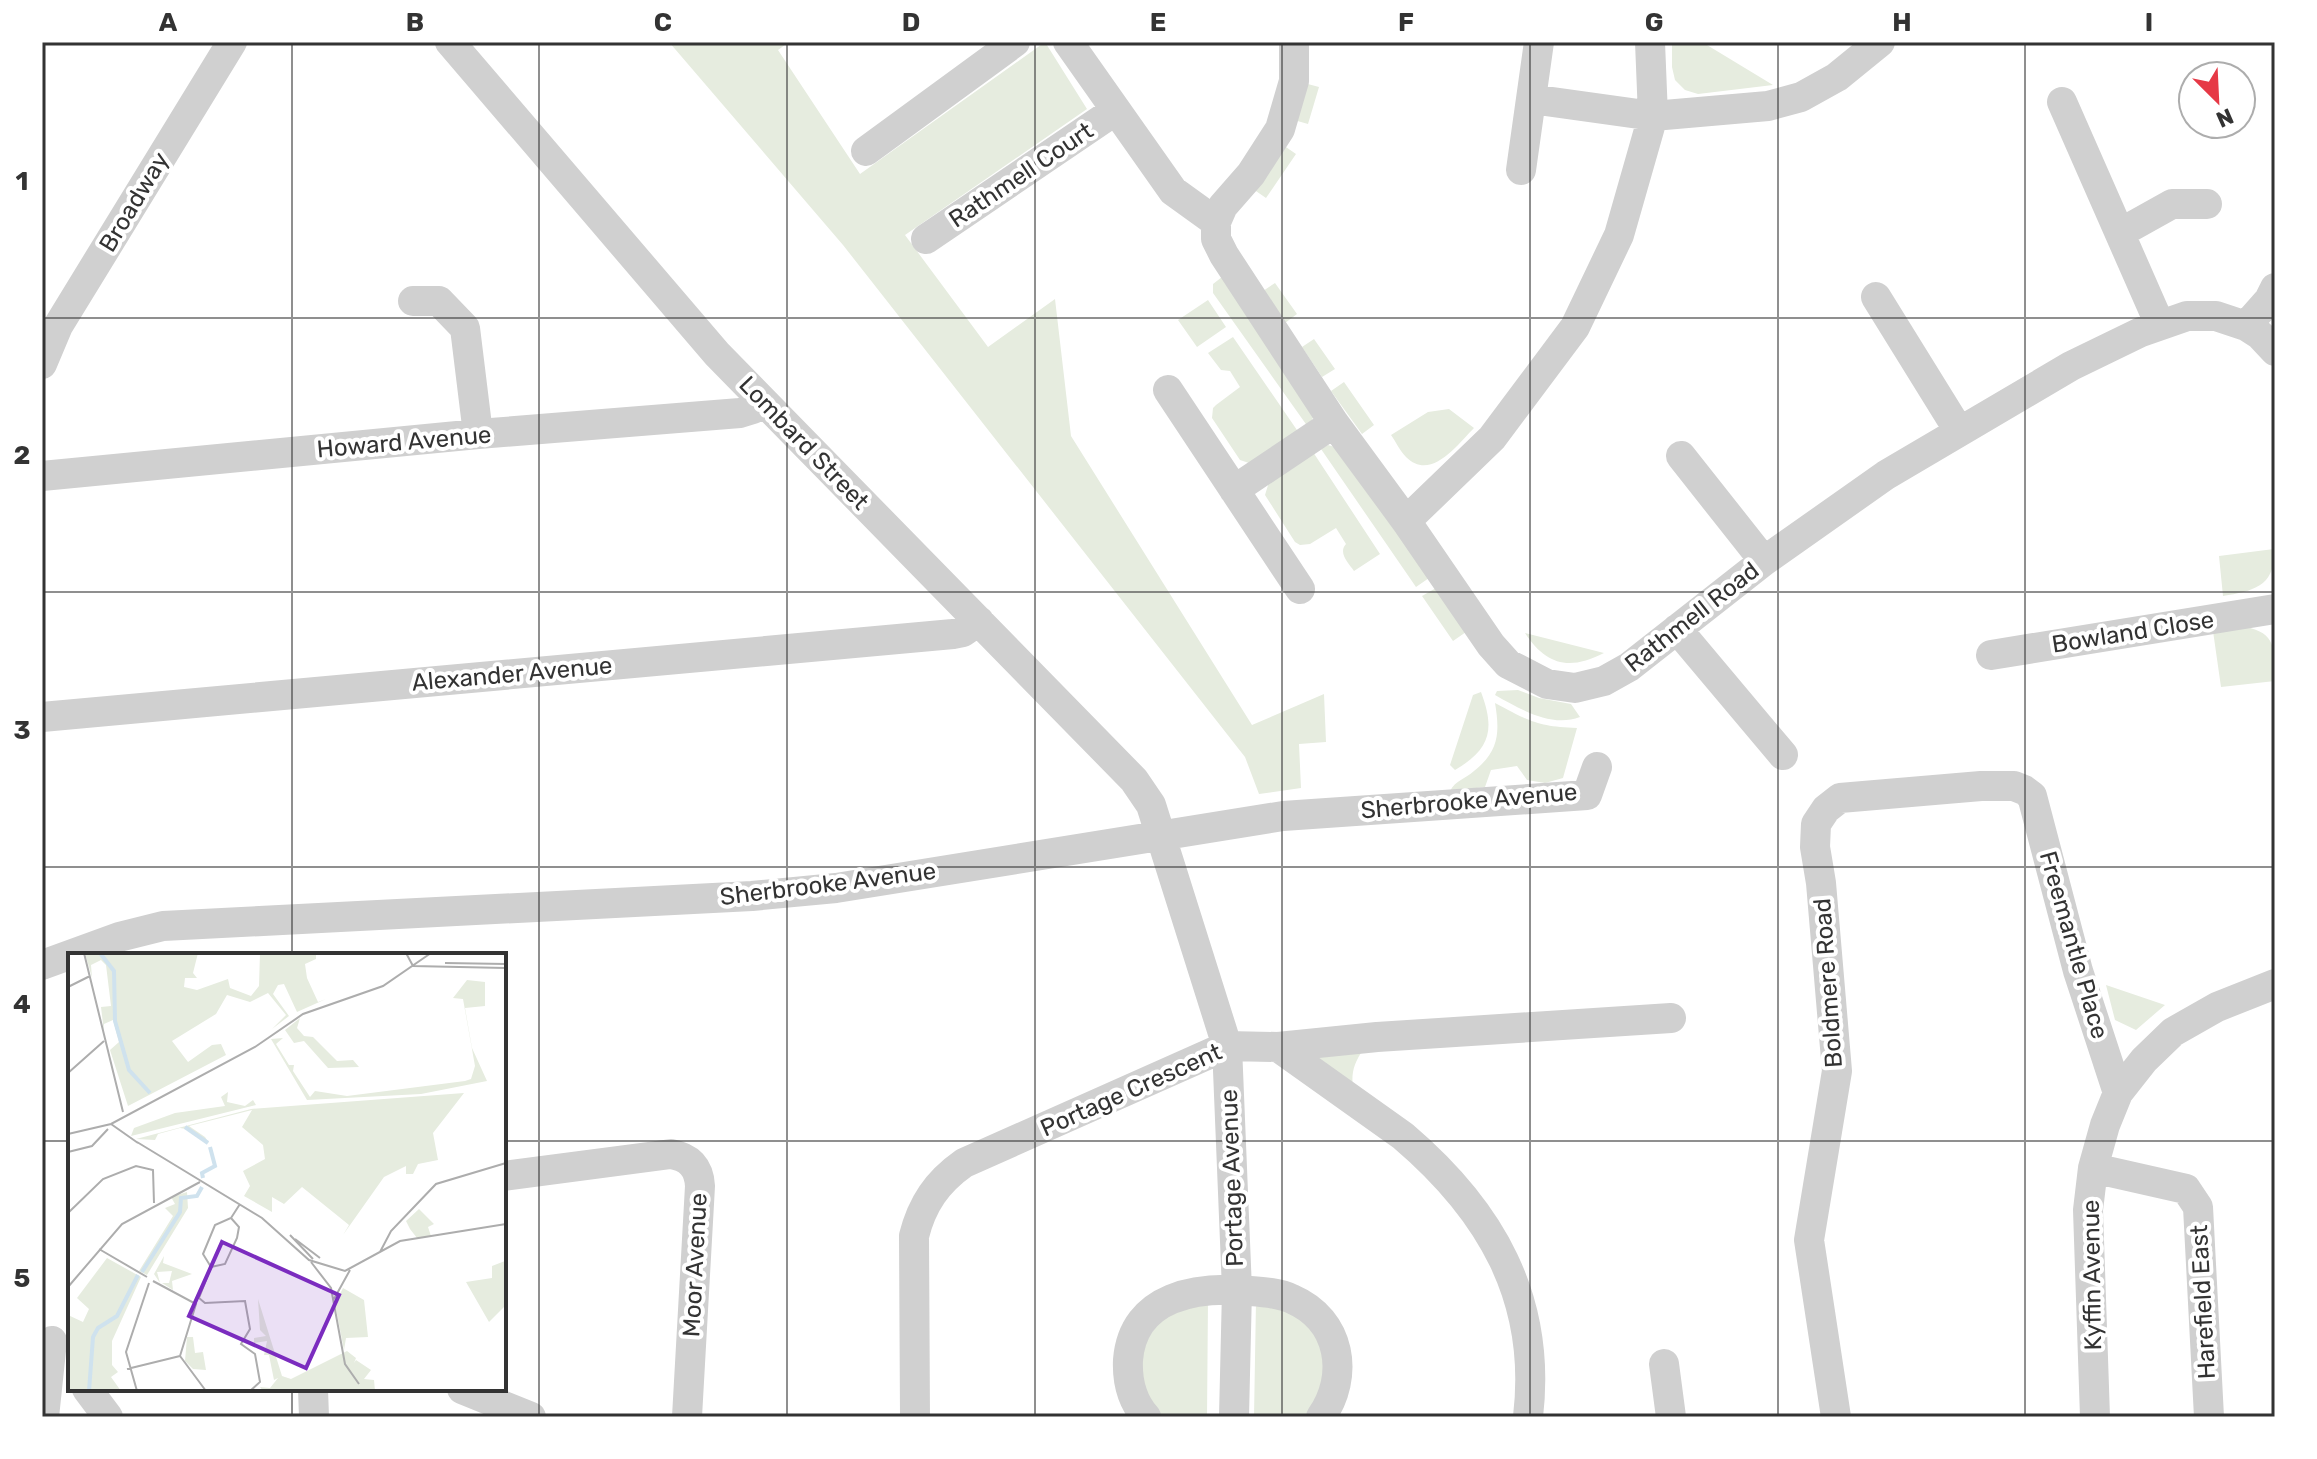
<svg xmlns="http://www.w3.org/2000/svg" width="2317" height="1459" font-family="Rubik,sans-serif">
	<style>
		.green { fill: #e6ecdf }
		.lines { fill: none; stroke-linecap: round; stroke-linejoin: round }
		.minor { stroke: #d0d0d0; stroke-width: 30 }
		.grid { fill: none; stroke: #333; stroke-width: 2; stroke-opacity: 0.55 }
		.labels { text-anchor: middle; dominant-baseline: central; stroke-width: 8; stroke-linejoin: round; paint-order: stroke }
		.street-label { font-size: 24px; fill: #333; stroke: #fff }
		.inset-river { fill: none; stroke: #cfe2ee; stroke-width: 4 }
		.inset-road { fill: none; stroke: #adadad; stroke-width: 2 }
		.view { fill: #7b2cbf; fill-opacity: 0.15; stroke: #7b2cbf; stroke-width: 4 }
		.inset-edge { fill: none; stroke: #333; stroke-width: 4 }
		.neatline { fill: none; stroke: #333; stroke-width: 3 }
		.grid-label { font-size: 26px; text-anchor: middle; font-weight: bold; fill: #333 }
	</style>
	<rect width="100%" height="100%" fill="#fff"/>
	<path class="green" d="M 669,42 L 789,42 L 778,50 L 860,174 L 1045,42 L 1087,109 L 905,235 L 988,347 L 1055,299 L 1071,436 L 1252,725 L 1324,694 L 1326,742 L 1299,744 L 1301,788 L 1259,794 L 1245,757 L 843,245 Z
		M 1672,42 L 1702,42 L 1773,85 L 1698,94 L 1685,90 L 1675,80 L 1672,67 Z
		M 1304,83 L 1319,87 L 1308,124 L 1294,120 Z
		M 1283,145 L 1296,154 L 1266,198 L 1253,189 Z
		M 1222,277 L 1314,416 L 1308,427 L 1213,293 L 1213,284 Z
		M 1275,283 L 1297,314 L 1285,323 L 1263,291 Z
		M 1208,300 L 1226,327 L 1197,347 L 1178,320 Z
		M 1233,337 L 1299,433 L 1252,464 L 1240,460 L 1212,418 L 1213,408 L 1216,405 L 1240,387 L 1230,371 L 1221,370 L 1208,353 Z
		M 1314,339 L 1335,369 L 1322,377 L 1302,347 Z
		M 1344,382 L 1374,425 L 1362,434 L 1331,391 Z
		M 1449,409 L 1474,428 C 1458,444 1431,482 1406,457 C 1400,451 1396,442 1391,435 L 1428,412 Z
		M 1328,445 L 1341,449 L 1429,578 L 1416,587 L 1321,449 Z
		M 1313,452 L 1380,554 L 1354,571 C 1348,562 1338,553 1346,544 L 1336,528 L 1310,544 L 1300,545 L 1295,542 L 1265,495 L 1269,482 Z
		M 2274,549 C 2276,586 2254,591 2223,596 L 2219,556 Z
		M 1436,588 L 1466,632 L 1453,641 L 1422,596 Z
		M 2240,626 C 2277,631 2275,649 2275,681 L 2221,687 L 2213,631 Z
		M 1525,633 L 1604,653 C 1569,671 1546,665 1525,633 Z
		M 1518,690 L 1539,698 L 1571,704 L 1580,717 C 1551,728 1520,709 1495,695 L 1497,691 Z
		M 1481,692 C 1495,729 1491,749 1455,770 L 1450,765 L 1473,695 Z
		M 1495,703 C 1529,721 1538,727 1577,728 L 1563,778 L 1545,783 L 1527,780 L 1517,766 L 1491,770 L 1485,787 L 1450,791 C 1456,780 1465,779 1474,771 C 1499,751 1500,733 1495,703 Z
		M 2106,985 L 2165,1005 L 2136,1030 L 2115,1020 Z
		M 1363,1050 C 1354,1063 1351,1073 1353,1088 L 1305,1054 Z
		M 1208,1300 L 1207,1417 L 1156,1417 L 1141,1393 L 1140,1349 L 1166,1313 Z
		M 1256,1301 L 1278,1304 L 1314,1327 L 1330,1367 L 1312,1417 L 1254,1417 Z"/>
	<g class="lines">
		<path class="minor" d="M 450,42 L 717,354 L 1134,780 L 1151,805 L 1227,1046 L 1237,1290 L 1234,1417
			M 1068,42 L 1173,191 L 1216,222
			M 1294,42 L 1294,81 L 1280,129 L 1251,174 L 1223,206 L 1216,222 L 1216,239 L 1224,255 L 1334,423 L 1406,521 L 1491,645 L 1508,664 L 1547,684 L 1575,688 L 1604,681 L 1629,667 L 1764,561 L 1886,475 L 2071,366 L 2141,332 L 2187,316 L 2216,316 L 2246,326 L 2260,335 L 2275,351
			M 1531,99 L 1653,116 L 1768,106 L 1801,97 L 1837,77 L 1880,42
			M 2062,102 L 2160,325
			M 866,151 L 1015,42
			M 1521,170 L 1539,42
			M 2120,233 L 2172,204 L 2207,204
			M 926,239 L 1116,110
			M 1876,297 L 1959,431
			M 413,301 L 439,301 L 465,328 L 478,434
			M 2246,326 L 2269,300 L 2275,288
			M 42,364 L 58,326 L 232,42
			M 1168,390 L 1300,589
			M 1681,456 L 1764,561
			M 42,476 L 478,434 L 740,413 L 753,409 L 762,402
			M 1234,490 L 1334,423
			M 1406,521 L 1492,438 L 1575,327 L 1619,235 L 1653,116 L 1650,42
			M 1677,629 L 1783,755
			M 1991,655 L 2275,609
			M 42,717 L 953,634 L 963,632 L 979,621
			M 42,965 L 119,937 L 163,926 L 752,896 L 836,888 L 1283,816 L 1587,795 L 1597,767
			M 1278,1047 L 1403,1136 C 1491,1211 1542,1299 1528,1417
			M 2093,1168 L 2186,1189 L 2198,1207 L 2209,1417
			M 504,1176 L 671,1154 C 689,1157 699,1167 700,1186 L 687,1417
			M 1664,1364 L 1671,1417
			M 87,1389 L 108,1417
			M 313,1389 L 314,1417
			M 462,1389 L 531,1417
			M 44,1417 L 52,1341
			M 915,1417 L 914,1236 C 922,1204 937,1182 964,1163 L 1227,1046 L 1278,1047 L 1377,1037 L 1671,1018
			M 1146,1417 C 1132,1401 1127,1381 1128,1360 C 1133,1295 1198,1286 1250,1291 C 1264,1292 1279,1293 1292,1299 C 1341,1320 1350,1376 1321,1417
			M 1836,1417 L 1809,1240 L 1837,1071 L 1821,883 L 1815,847 L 1816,824 L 1826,809 L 1840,798 L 1981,786 L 2014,786 L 2024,790 L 2032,796 L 2078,971 L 2118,1093
			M 2095,1417 L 2088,1210 L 2093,1168 L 2105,1125 L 2118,1093 L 2144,1060 L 2173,1032 L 2217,1007 L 2275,984"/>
	</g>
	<path class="grid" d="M 292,42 L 292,955M 539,42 L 539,1417M 787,42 L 787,1417M 1035,42 L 1035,1417M 1282,42 L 1282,1417M 1530,42 L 1530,1417M 1778,42 L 1778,1417M 2025,42 L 2025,1417M 42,318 L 2275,318M 42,592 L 2275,592M 42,867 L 2275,867M 42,1141 L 70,1141M 504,1141 L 2275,1141M 292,1389 L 292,1417"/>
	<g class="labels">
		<g class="street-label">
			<text transform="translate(1021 175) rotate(-34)">Rathmell Court</text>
			<text transform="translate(134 202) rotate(-59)">Broadway</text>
			<text transform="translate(404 442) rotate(-5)">Howard Avenue</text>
			<text transform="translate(804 443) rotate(46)">Lombard Street</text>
			<text transform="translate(1692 617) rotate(-38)">Rathmell Road</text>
			<text transform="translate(2133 632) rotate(-9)">Bowland Close</text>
			<text transform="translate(512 674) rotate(-5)">Alexander Avenue</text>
			<text transform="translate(1469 801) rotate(-5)">Sherbrooke Avenue</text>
			<text transform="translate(828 884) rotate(-7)">Sherbrooke Avenue</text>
			<text transform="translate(2074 945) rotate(74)">Freemantle Place</text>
			<text transform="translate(1828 983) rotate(-94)">Boldmere Road</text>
			<text transform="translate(1131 1090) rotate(-24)">Portage Crescent</text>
			<text transform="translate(1232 1178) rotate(-92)">Portage Avenue</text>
			<text transform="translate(695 1265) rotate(-87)">Moor Avenue</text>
			<text transform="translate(2092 1275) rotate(-91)">Kyffin Avenue</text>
			<text transform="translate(2203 1302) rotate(-93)">Harefield East</text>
		</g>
	</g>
	<g transform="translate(68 953)">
		<rect width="438" height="438" fill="#fff"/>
		<path d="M 17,0 L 130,0 L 125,20 L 129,25 L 117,25 L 116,34 L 129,37 L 160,26 L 162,35 L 183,43 L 191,33 L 192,0 L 248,0 L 248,6 L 237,11 L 239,25 L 250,49 L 258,46 L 229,59 L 216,31 L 210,32 L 205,41 L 221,63 L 204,76 L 218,62 L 200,40 L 182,49 L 159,42 L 148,61 L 104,88 L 120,109 L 144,92 L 153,91 L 158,102 L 60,153 L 42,97 L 51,89 L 45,67 L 36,71 L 36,79 L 33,54 L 43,53 L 38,12 L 33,7 L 23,12 L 24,25 ZM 399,27 L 417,29 L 417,53 L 397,55 L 404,95 L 419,128 L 353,141 L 239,147 L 203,86 L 215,85 L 208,91 L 221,112 L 226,112 L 225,118 L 242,144 L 247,138 L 279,143 L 397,128 L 403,126 L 407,113 L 395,46 L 385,45 ZM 232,65 L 229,75 L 236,83 L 245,84 L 269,108 L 285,107 L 291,114 L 260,115 L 236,88 L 226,90 L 217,77 ZM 160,139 L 159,149 L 177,153 L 185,147 L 188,152 L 63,183 L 66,175 L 107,160 L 157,153 L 153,144 ZM 396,140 L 365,180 L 370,207 L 350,211 L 345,221 L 338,221 L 338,213 L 316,224 L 275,282 L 281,272 L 234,234 L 216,251 L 204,244 L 204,259 L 176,243 L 182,233 L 175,218 L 197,206 L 195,192 L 174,174 L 184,157 L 121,173 L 137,184 L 141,190 L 124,177 L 112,175 L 90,181 L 87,187 L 68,186 L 183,156 ZM 119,239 L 120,255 L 79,322 L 71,318 L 105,263 L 97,255 L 107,251 L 103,244 ZM 351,256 L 366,271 L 360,274 L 363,283 L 349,285 L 342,276 L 338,268 ZM 96,303 L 95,310 L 124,321 L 104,328 L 105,337 L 94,330 L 101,330 L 104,318 L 89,319 L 92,330 L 86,321 ZM 39,305 L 73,324 L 44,388 L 44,412 L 50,419 L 43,424 L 53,438 L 0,438 L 0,362 L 15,369 L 21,356 L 9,345 ZM 437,308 L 438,310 L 438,352 L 421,369 L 398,329 L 424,325 L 424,313 ZM 275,335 L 296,347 L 300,384 L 278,385 L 276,397 L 267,351 ZM 190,346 L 214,423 L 223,426 L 279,398 L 288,405 L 286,410 L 288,407 L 303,417 L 296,426 L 306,427 L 307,438 L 195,438 L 192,434 L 202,435 L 210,425 L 206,427 L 201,402 L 196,402 L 199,388 L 186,390 L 186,385 L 198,383 L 192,377 ZM 119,384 L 125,384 L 127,400 L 135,399 L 138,417 L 125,416 L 117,408 Z" fill="#e6ecdf"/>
		<path class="inset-river" d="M 32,0 L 46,18 L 47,68 L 61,117 L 82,140M 117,174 L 140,190M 135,225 L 134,220 L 147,213 L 142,194M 74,319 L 112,259 L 113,245 L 129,243 L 134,234M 21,438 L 25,384 L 30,375 L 49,363 L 70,322"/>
		<path class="inset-road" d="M 16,0 L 55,159M 338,0 L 345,13 L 438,15M 377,10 L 438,11M 0,34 L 22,23M 0,120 L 36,88M 43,171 L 70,190M 0,181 L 43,171 L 187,94 L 235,61 L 315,33 L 363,0M 69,189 L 194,265 L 241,307 L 277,318 L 332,288 L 438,271M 0,199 L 24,193 L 40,176M 172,251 L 163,265 L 147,272 L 135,301 L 143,314 L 131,345 L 137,350 L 177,348 L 182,376 L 173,391 L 187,401 L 192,429 L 182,438M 0,260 L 35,226 L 68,213 L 85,217 L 86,250M 222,282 L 245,306M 227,286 L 252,305M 31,296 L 79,324M 312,299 L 323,278 L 368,231 L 438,210M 243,309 L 263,335 L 277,411 L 291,431M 143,314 L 157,311 L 169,285 L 171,274 L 163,265M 85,328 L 128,351 L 112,403M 0,334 L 54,271 L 132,229M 266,346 L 282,317M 112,403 L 138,438M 59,416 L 112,403M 69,438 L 58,399 L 81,330"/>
		<path class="view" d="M 154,289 L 271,342 L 238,415 L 121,363 Z"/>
		<rect width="438" height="438" class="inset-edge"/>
	</g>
	<rect width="2317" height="1459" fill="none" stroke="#ffffff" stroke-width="88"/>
	<g transform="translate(2217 100) rotate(156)"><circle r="38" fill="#ffffff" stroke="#adadad" stroke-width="2"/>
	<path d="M0-6L14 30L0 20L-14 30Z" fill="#e63946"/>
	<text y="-12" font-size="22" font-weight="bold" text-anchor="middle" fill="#333333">N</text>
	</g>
	<rect x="44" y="44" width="2229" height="1371" class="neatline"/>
	<g class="grid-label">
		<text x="168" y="31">A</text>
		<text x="415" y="31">B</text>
		<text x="663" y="31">C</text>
		<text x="911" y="31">D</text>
		<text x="1158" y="31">E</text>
		<text x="1406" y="31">F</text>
		<text x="1654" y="31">G</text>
		<text x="1902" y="31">H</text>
		<text x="2149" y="31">I</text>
		<text x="22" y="190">1</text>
		<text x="22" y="464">2</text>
		<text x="22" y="739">3</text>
		<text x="22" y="1013">4</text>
		<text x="22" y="1287">5</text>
	</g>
</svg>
